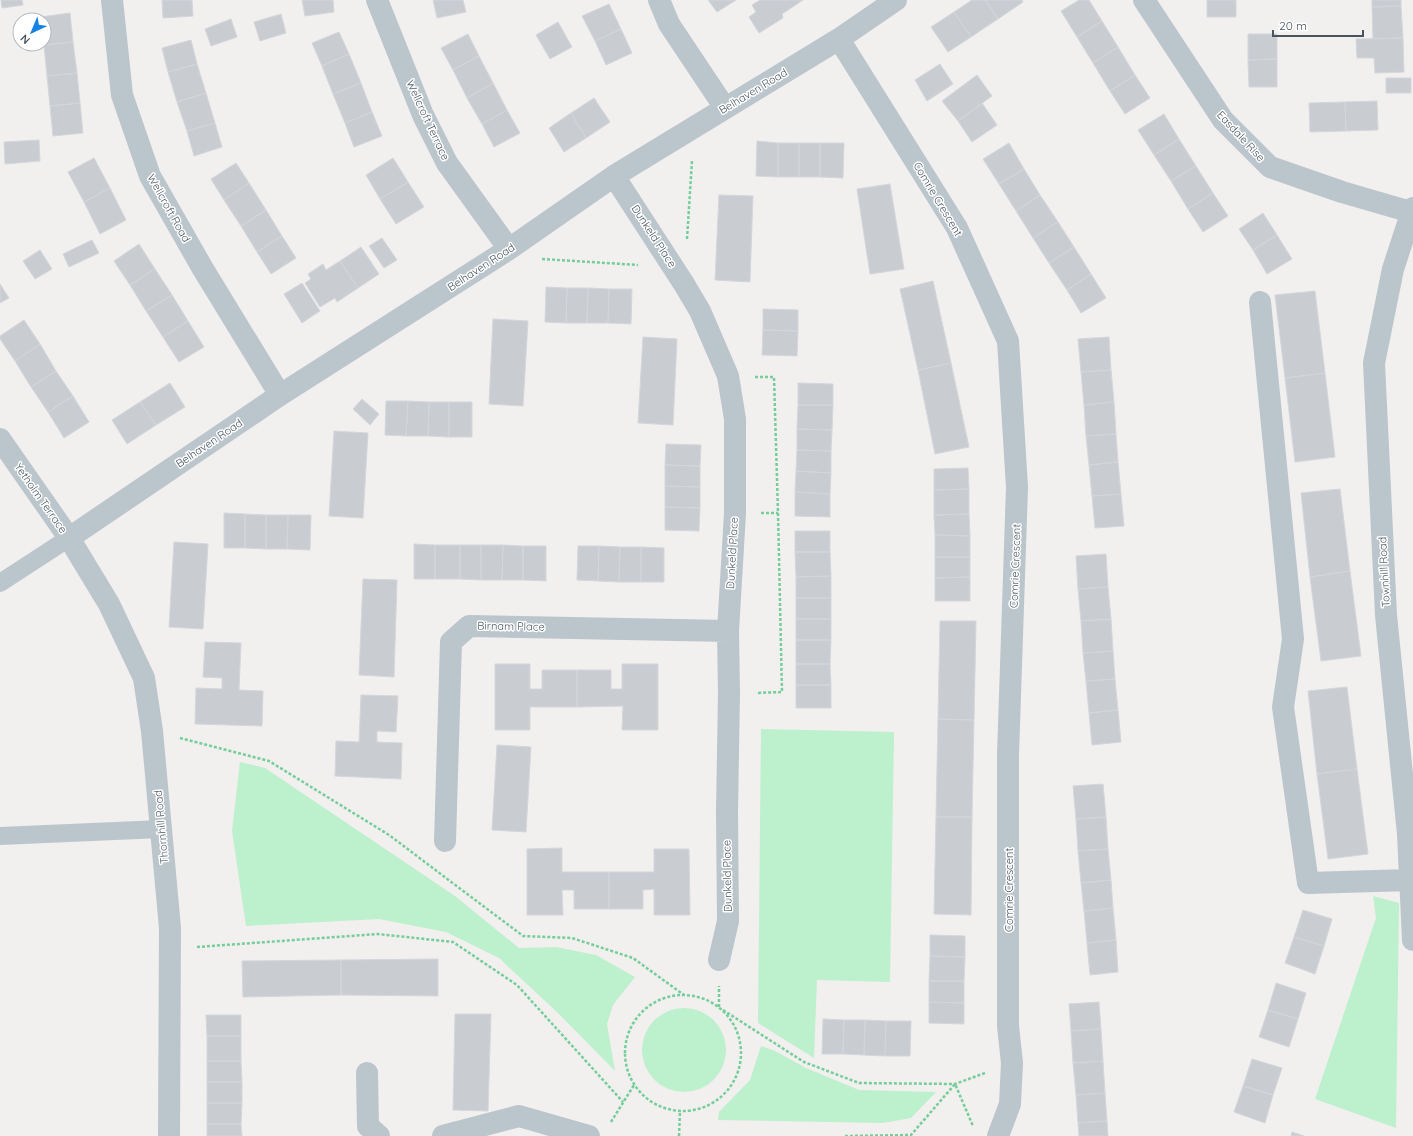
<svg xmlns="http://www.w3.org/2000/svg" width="1413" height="1136" font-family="Quicksand,sans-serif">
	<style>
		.green { fill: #bdf0cc }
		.building { fill: #c9cdd2; stroke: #d3d6db }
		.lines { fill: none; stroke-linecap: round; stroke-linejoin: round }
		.path { stroke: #74ce9a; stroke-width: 2.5; stroke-dasharray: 3 2; stroke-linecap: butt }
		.lane { stroke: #bbc5cc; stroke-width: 18 }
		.street { stroke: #bbc5cc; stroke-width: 22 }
		.labels { text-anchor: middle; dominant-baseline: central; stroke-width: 3; stroke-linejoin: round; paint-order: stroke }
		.street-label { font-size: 11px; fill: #47545d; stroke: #fff }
	</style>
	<rect width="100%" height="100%" fill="#f2efef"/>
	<path class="green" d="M 761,729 L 894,732 L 890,982 L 817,980 L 814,1058 L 758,1023 Z
		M 240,762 L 265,768 L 455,896 L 519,948 L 556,947 L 596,955 L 635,977 L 613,1005 L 607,1024 L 615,1071 L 557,1012 L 499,958 L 446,932 L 379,919 L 246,926 L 232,831 Z
		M 1373,896 L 1399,903 L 1396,1128 L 1315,1099 L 1376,918 Z
		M642 1050a42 42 0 1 1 84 0a42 42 0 1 1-84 0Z
		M 761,1046 L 775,1051 L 806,1068 L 859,1090 L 936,1092 L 911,1118 L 883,1123 L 718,1120 L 719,1112 L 750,1080 Z"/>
	<path class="building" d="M 1,0 L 22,0 L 23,5 L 2,8 Z
		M 162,0 L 192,0 L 193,16 L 163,18 Z
		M 302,0 L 333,0 L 334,12 L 305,16 Z
		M 433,0 L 463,0 L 466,12 L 437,18 Z
		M 708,0 L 736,0 L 717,12 Z
		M 760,0 L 803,0 L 782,14 L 783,18 L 759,33 L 749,17 L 756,12 L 752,5 Z
		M 972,0 L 985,0 L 998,19 L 971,37 L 954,12 Z
		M 985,0 L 1022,0 L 1023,2 L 998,19 Z
		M 1079,0 L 1089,0 L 1102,21 L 1077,37 L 1061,11 Z
		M 1207,0 L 1236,0 L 1236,17 L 1207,17 Z
		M 1372,0 L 1401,0 L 1401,6 L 1372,7 Z
		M 609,4 L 621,29 L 595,41 L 582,16 Z
		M 1401,6 L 1403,38 L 1373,39 L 1372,7 Z
		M 954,12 L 971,37 L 948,52 L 931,27 Z
		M 70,13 L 73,42 L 44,45 L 44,20 L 41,20 L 40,17 Z
		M 281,14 L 286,33 L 260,41 L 254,22 Z
		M 231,19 L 237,37 L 211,46 L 205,29 Z
		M 1102,21 L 1118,47 L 1093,63 L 1077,37 Z
		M 558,22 L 572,47 L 550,59 L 536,35 Z
		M 621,29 L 632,53 L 606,65 L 595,41 Z
		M 339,32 L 349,54 L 322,66 L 312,43 Z
		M 468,34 L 479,56 L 453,70 L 441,48 Z
		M 1248,34 L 1277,34 L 1277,59 L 1248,60 Z
		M 1403,38 L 1404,72 L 1375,73 L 1374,58 L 1357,58 L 1356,39 Z
		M 191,40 L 197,64 L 168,72 L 162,48 Z
		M 73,42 L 77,73 L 47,76 L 44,45 Z
		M 1118,47 L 1135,75 L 1110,91 L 1093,63 Z
		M 349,54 L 361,83 L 333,94 L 322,66 Z
		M 479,56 L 493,83 L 467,98 L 453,70 Z
		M 1277,59 L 1277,87 L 1249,87 L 1248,60 Z
		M 197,64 L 206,93 L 177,102 L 168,72 Z
		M 940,64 L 953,84 L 927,101 L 915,80 Z
		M 77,73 L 80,103 L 50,106 L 47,76 Z
		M 977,75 L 992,96 L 958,121 L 942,101 Z
		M 1135,75 L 1150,98 L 1125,114 L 1110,91 Z
		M 1386,78 L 1411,78 L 1411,93 L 1386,93 Z
		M 361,83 L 372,112 L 345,123 L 333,94 Z
		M 493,83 L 507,110 L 482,124 L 467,98 Z
		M 206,93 L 215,123 L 187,131 L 177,102 Z
		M 594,98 L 610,122 L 586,138 L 571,113 Z
		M 1377,101 L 1378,130 L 1346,131 L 1345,102 Z
		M 1345,102 L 1346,131 L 1310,132 L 1309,103 Z
		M 80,103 L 83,133 L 53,136 L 50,106 Z
		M 982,103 L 997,125 L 972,142 L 958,121 Z
		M 507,110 L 520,133 L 494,147 L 482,124 Z
		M 372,112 L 382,136 L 354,147 L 345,123 Z
		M 571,113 L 586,138 L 564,152 L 549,128 Z
		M 1164,114 L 1179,139 L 1154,155 L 1138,130 Z
		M 215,123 L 222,147 L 194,156 L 187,131 Z
		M 1179,139 L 1196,166 L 1171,181 L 1154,155 Z
		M 39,140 L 40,161 L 5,164 L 4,142 Z
		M 757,141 L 778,143 L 778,177 L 756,176 Z
		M 778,143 L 799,143 L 799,177 L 778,177 Z
		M 799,143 L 820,143 L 820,177 L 799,177 Z
		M 820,143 L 844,143 L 843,178 L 820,177 Z
		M 1009,143 L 1024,169 L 999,184 L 983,159 Z
		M 94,158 L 110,188 L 84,202 L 68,172 Z
		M 393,158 L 408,182 L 380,199 L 366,175 Z
		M 236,163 L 249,183 L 224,200 L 211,179 Z
		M 1196,166 L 1213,193 L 1188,209 L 1171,181 Z
		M 1024,169 L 1040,195 L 1016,211 L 999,184 Z
		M 408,182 L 424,207 L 396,224 L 380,199 Z
		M 249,183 L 266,210 L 241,226 L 224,200 Z
		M 890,184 L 904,269 L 870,274 L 857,189 Z
		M 110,188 L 126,220 L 100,234 L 84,202 Z
		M 1213,193 L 1228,216 L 1203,232 L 1188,209 Z
		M 719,195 L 753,196 L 750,282 L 715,280 Z
		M 1040,195 L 1058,222 L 1033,238 L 1016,211 Z
		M 266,210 L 282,236 L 257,252 L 241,226 Z
		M 1263,213 L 1277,235 L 1253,250 L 1239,229 Z
		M 1058,222 L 1074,247 L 1049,263 L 1033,238 Z
		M 1277,235 L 1292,259 L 1267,274 L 1253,250 Z
		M 282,236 L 296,258 L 271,274 L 257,252 Z
		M 382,238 L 397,260 L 384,268 L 369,246 Z
		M 92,240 L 99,253 L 69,267 L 63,254 Z
		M 139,244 L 155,269 L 130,285 L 114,261 Z
		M 361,247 L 379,274 L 358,288 L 340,261 Z
		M 1074,247 L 1091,274 L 1067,290 L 1049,263 Z
		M 40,250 L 52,269 L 35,279 L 23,261 Z
		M 340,261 L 358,288 L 337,302 L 335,298 L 320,307 L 305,283 L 311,279 L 308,274 L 323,264 L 326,270 Z
		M 155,269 L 172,295 L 146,311 L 130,285 Z
		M 1091,274 L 1106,298 L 1081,313 L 1067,290 Z
		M 933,281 L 951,363 L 918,370 L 900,289 Z
		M 302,283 L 320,311 L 302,323 L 284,294 Z
		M 0,284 L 9,298 L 0,303 Z
		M 546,287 L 567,288 L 566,323 L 545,322 Z
		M 567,288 L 588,288 L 587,323 L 566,323 Z
		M 588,288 L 609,289 L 608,323 L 587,323 Z
		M 609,289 L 632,289 L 631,324 L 608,323 Z
		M 1315,291 L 1325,373 L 1285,378 L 1275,295 Z
		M 172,295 L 188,321 L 163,337 L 146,311 Z
		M 763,309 L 798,310 L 798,331 L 763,330 Z
		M 493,319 L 528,321 L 523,406 L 489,404 Z
		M 24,320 L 40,344 L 15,361 L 0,339 L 0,336 Z
		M 188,321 L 204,347 L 179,362 L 163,337 Z
		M 763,330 L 798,331 L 797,356 L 762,355 Z
		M 643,337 L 677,339 L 673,425 L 638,423 Z
		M 1109,337 L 1111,370 L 1081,372 L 1078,339 Z
		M 40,344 L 56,371 L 31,387 L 15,361 Z
		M 951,363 L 969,447 L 935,454 L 918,370 Z
		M 1111,370 L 1114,402 L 1084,405 L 1081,372 Z
		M 56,371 L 73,396 L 48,412 L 31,387 Z
		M 1325,373 L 1335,457 L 1295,462 L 1285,378 Z
		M 170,383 L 185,407 L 156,425 L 140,402 Z
		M 798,383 L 833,384 L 833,405 L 798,405 Z
		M 73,396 L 89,422 L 64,438 L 48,412 Z
		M 362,399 L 379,414 L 370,425 L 353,409 Z
		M 386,401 L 408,401 L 406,436 L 385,435 Z
		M 408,401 L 429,402 L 428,436 L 406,436 Z
		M 140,402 L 156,425 L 127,444 L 112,420 Z
		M 429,402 L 449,402 L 449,437 L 428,436 Z
		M 449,402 L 472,402 L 472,437 L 449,437 Z
		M 1114,402 L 1116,434 L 1086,436 L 1084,405 Z
		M 798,405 L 833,405 L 832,430 L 797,429 Z
		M 797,429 L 832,430 L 831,451 L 797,450 Z
		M 334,431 L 368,433 L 363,518 L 329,516 Z
		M 1116,434 L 1118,462 L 1089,465 L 1086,436 Z
		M 666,444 L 701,445 L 700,466 L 665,465 Z
		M 797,450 L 831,451 L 831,473 L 796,471 Z
		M 1118,462 L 1121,494 L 1092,496 L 1089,465 Z
		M 665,465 L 700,466 L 700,487 L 665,486 Z
		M 968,468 L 969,489 L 934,490 L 934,469 Z
		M 796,471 L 831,473 L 830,494 L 795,492 Z
		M 665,486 L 700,487 L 700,508 L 665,507 Z
		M 969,489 L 969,514 L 934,515 L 934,490 Z
		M 1340,489 L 1350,571 L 1310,577 L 1301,493 Z
		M 795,492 L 830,494 L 830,517 L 795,516 Z
		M 1121,494 L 1124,526 L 1095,528 L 1092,496 Z
		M 665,507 L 700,508 L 699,531 L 665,530 Z
		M 224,513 L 245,514 L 245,548 L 224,548 Z
		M 245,514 L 266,515 L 266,549 L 245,548 Z
		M 969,514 L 970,536 L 935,535 L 934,515 Z
		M 266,515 L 288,515 L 287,549 L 266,549 Z
		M 288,515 L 311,515 L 310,550 L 287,549 Z
		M 795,531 L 830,531 L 830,552 L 795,552 Z
		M 935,535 L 970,536 L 970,557 L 935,557 Z
		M 174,542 L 208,544 L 203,629 L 169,627 Z
		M 414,544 L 435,545 L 435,579 L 414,579 Z
		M 435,545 L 460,545 L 460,579 L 435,579 Z
		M 460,545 L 481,545 L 481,580 L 460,579 Z
		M 481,545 L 503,545 L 502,580 L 481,580 Z
		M 503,545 L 523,546 L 523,580 L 502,580 Z
		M 523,546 L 546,546 L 546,581 L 523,580 Z
		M 578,546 L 599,546 L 598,581 L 577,580 Z
		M 599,546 L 620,547 L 619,582 L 598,581 Z
		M 620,547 L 641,547 L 641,582 L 619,582 Z
		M 641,547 L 664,548 L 664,582 L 641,582 Z
		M 795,552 L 830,552 L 831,576 L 796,577 Z
		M 1106,554 L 1108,587 L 1078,589 L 1076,556 Z
		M 935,557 L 970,557 L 970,577 L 935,578 Z
		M 1350,571 L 1361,656 L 1321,661 L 1310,577 Z
		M 831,576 L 831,598 L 796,598 L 796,577 Z
		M 970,577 L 970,601 L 935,601 L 935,578 Z
		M 363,579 L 397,580 L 394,677 L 359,675 Z
		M 1108,587 L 1111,619 L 1081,621 L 1078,589 Z
		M 796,598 L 831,598 L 831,619 L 796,619 Z
		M 796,619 L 831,619 L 831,640 L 796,640 Z
		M 1111,619 L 1113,651 L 1083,653 L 1081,621 Z
		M 940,621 L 976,621 L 974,720 L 938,719 Z
		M 796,640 L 831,640 L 830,664 L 796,664 Z
		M 205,642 L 241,643 L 239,690 L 263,691 L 262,726 L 195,724 L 196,688 L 222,689 L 222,678 L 203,677 Z
		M 1113,651 L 1115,679 L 1086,681 L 1083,653 Z
		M 495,664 L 530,664 L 530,689 L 542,689 L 542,670 L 577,670 L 577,707 L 530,707 L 530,730 L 495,730 Z
		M 622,664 L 658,664 L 658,730 L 622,730 L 623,706 L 577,707 L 577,670 L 611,670 L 611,689 L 622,689 Z
		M 796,664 L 830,664 L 831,685 L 796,685 Z
		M 1115,679 L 1118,710 L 1089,713 L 1086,681 Z
		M 796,685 L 831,685 L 831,708 L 796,708 Z
		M 1347,687 L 1357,769 L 1317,774 L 1308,691 Z
		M 361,695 L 398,696 L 396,732 L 377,731 L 377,742 L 402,743 L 401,779 L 335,776 L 336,741 L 359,742 Z
		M 1118,710 L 1121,742 L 1092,745 L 1089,713 Z
		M 938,719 L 974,720 L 972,817 L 936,817 Z
		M 497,745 L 531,747 L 526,832 L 492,830 Z
		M 1357,769 L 1368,854 L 1328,859 L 1317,774 Z
		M 1103,784 L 1106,817 L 1076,819 L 1073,786 Z
		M 936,817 L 972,817 L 971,915 L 934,914 Z
		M 1106,817 L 1108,849 L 1078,851 L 1076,819 Z
		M 562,848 L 562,872 L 609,872 L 609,909 L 574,909 L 574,890 L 562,890 L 563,915 L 527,915 L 527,849 Z
		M 654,849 L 689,849 L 690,915 L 654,915 L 654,889 L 643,890 L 643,909 L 609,909 L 609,872 L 654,872 Z
		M 1108,849 L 1111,880 L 1081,883 L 1078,851 Z
		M 1111,880 L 1113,908 L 1084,911 L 1081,883 Z
		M 1113,908 L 1116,940 L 1087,943 L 1084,911 Z
		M 1303,910 L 1332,919 L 1324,946 L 1294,937 Z
		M 930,935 L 965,936 L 965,957 L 930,956 Z
		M 1294,937 L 1324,946 L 1315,974 L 1285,963 Z
		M 1116,940 L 1118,972 L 1090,975 L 1087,943 Z
		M 930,956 L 965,957 L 964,981 L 929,981 Z
		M 438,959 L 438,996 L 341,995 L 341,960 Z
		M 341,960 L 341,995 L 243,997 L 242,961 Z
		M 929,981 L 964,981 L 964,1003 L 929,1002 Z
		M 1276,983 L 1306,993 L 1298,1019 L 1268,1010 Z
		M 929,1002 L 964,1003 L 964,1024 L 929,1023 Z
		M 1099,1002 L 1101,1029 L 1071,1031 L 1069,1004 Z
		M 1268,1010 L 1298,1019 L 1289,1047 L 1259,1037 Z
		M 455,1014 L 491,1014 L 488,1111 L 453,1110 Z
		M 206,1015 L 241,1015 L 241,1036 L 207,1036 Z
		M 823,1019 L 844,1020 L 843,1054 L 822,1054 Z
		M 844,1020 L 865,1020 L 864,1055 L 843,1054 Z
		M 865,1020 L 886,1021 L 885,1056 L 864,1055 Z
		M 886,1021 L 911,1021 L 910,1056 L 885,1056 Z
		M 1101,1029 L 1103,1061 L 1073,1063 L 1071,1031 Z
		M 207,1036 L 241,1036 L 241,1061 L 207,1061 Z
		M 1252,1059 L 1282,1068 L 1273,1095 L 1243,1086 Z
		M 207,1061 L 241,1061 L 242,1082 L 207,1082 Z
		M 1103,1061 L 1105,1093 L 1076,1095 L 1073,1063 Z
		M 207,1082 L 242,1082 L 242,1103 L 207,1103 Z
		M 1243,1086 L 1273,1095 L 1265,1123 L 1234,1112 Z
		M 1105,1093 L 1107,1121 L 1078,1123 L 1076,1095 Z
		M 207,1103 L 242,1103 L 241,1124 L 207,1124 Z
		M 1107,1121 L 1108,1136 L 1079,1136 L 1078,1123 Z
		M 207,1124 L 241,1124 L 242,1136 L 207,1136 Z
		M 1292,1132 L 1304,1136 L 1291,1136 Z"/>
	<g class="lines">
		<path class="path" d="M 687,239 L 692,161
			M 542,259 L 638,265
			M 755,377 L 774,377 L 778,513 L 782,692 L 756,693
			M 761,513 L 778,513
			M 180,738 L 269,761 L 389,835 L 523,936 L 572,938 L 633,958 L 684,995
			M 197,947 L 378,934 L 453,942 L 517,985 L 623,1102
			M625 1053a58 58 0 1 1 116 0a58 58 0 1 1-116 0Z
			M 719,1007 L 719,986
			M 723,1010 L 804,1062 L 859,1083 L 955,1084 L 985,1073
			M 611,1122 L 634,1085
			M 679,1136 L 680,1111
			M 845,1136 L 911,1135 L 955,1084 L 973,1126"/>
		<path class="lane" d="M 0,583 L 69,538
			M 0,836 L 161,829"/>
		<path class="street" d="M 112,0 L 122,95 L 150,176 L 203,269 L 280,395
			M 377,0 L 423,115 L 447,163 L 509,249
			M 659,0 L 669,24 L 725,108
			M 1144,0 L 1223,120 L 1270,167 L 1342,192 L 1411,212
			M 839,39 L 957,228 L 1008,341 L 1017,487 L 1008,755 L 1008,1026 L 1012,1063 L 1010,1104 L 998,1136
			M 614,176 L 684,284 L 700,311 L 728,376 L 735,419 L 735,513 L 728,631 L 729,693 L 727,812 L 728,921 L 719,960
			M 1413,208 L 1393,269 L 1374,363 L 1386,615 L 1408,834 L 1413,940
			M 1260,302 L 1293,639 L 1283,707 L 1308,883 L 1410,880
			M 0,439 L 69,538 L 109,604 L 144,678 L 152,731 L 170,928 L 169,1136
			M 69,538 L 280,395 L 509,249 L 614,176 L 839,39 L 896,0
			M 445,841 L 451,642 L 469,626 L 728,631
			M 367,1073 L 368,1126 L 379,1136
			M 443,1136 L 519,1116 L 589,1136"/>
	</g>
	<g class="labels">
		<g class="street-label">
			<text transform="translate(753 91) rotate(-31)">Belhaven Road</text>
			<text transform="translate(428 120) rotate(65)">Wellcroft Terrace</text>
			<text transform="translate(1241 136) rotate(47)">Easdale Rise</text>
			<text transform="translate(938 199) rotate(59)">Comrie Crescent</text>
			<text transform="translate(169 208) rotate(61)">Wellcroft Road</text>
			<text transform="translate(654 236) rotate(57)">Dunkeld Place</text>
			<text transform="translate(481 267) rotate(-33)">Belhaven Road</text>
			<text transform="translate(209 443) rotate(-34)">Belhaven Road</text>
			<text transform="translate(41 498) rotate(55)">Yetholm Terrace</text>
			<text transform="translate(732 553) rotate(-87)">Dunkeld Place</text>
			<text transform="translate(1015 566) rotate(-88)">Comrie Crescent</text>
			<text transform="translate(1384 572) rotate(-93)">Townhill Road</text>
			<text transform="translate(511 626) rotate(1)">Birnam Place</text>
			<text transform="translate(161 827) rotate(-95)">Thornhill Road</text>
			<text transform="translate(727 876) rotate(-91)">Dunkeld Place</text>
			<text transform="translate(1009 890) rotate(-90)">Comrie Crescent</text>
		</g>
	</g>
	<g transform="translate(32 32) rotate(224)"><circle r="19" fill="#ffffff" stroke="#b5bbbe"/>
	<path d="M0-3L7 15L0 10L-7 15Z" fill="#1682e4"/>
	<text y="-6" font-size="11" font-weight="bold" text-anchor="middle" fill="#47545d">N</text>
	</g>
	<path d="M1273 30v6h90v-6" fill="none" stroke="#47545d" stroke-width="2"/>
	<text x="1279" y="30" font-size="12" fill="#47545d" stroke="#ffffff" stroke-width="3" paint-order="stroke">20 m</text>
</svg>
